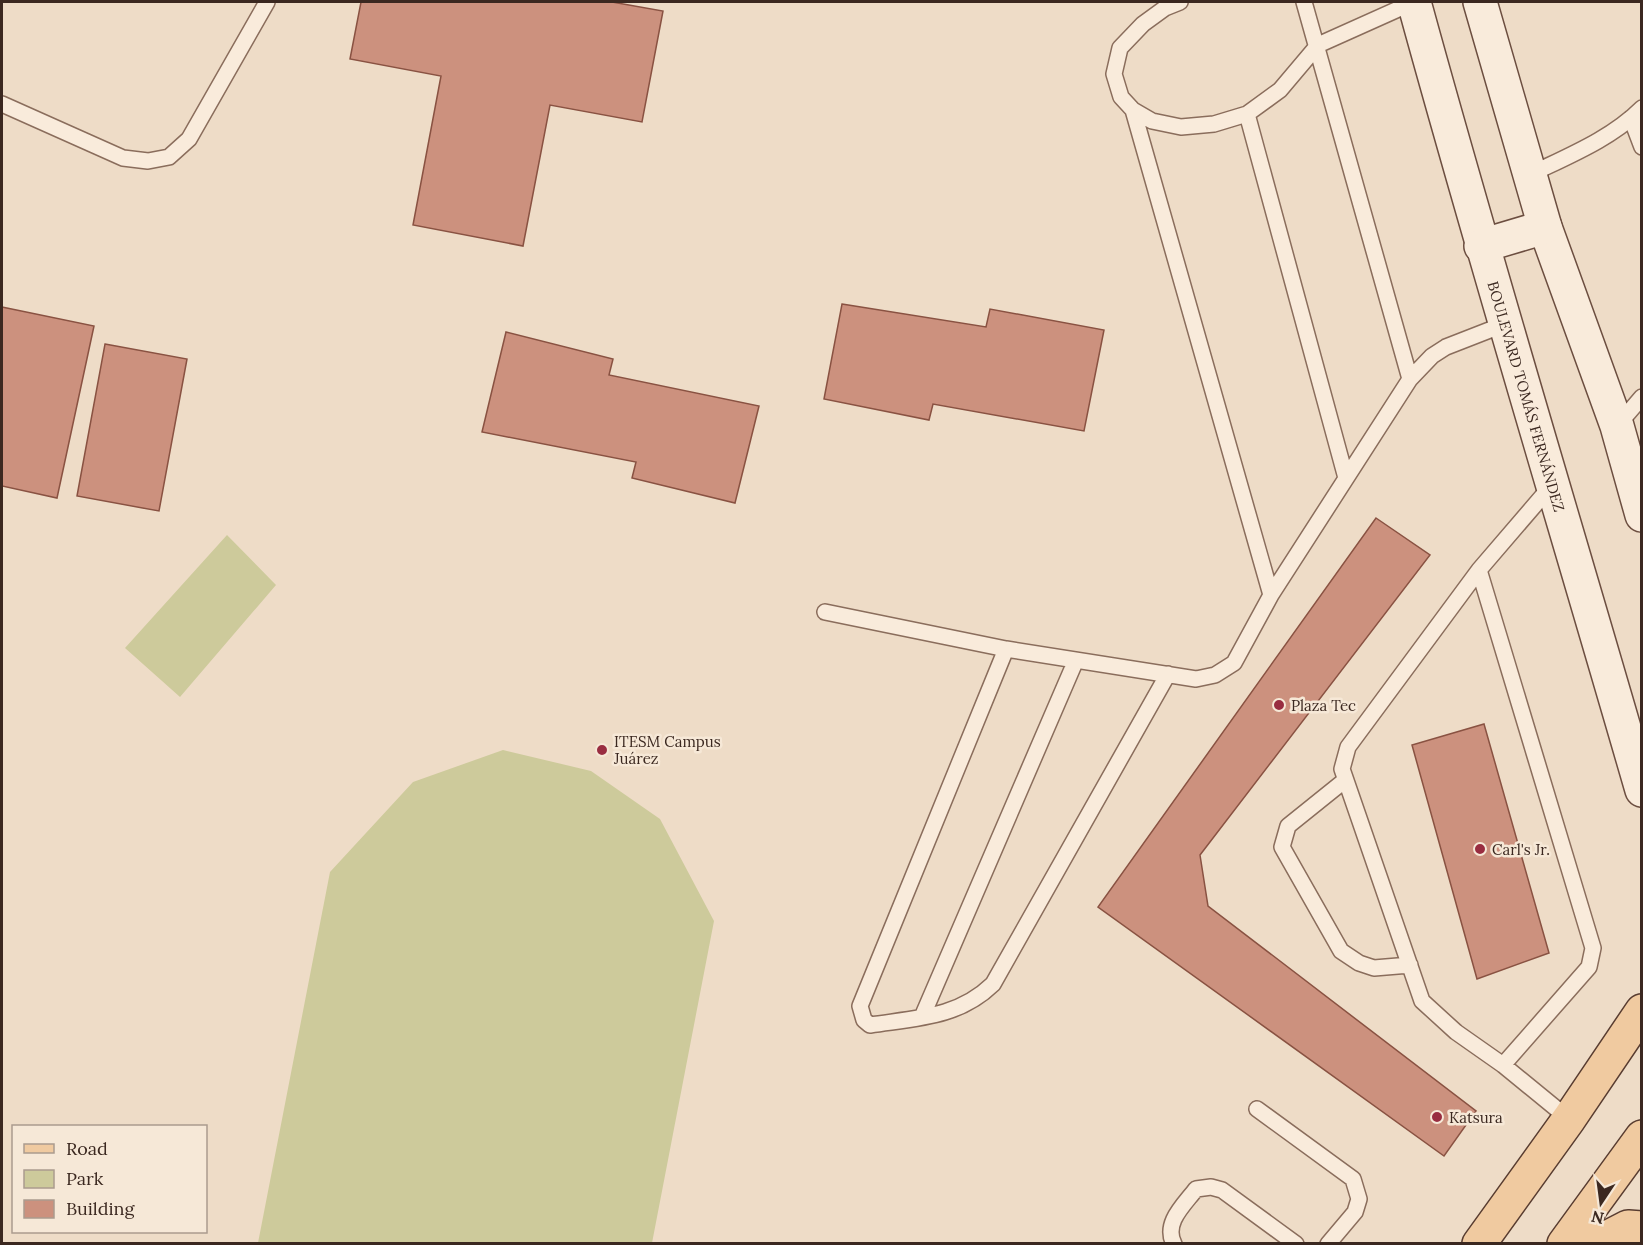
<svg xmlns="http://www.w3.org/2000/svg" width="1643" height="1245" font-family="Lora,serif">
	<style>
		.green { fill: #cdca9b }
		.building { fill: #cc917e; stroke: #895242; stroke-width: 1.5 }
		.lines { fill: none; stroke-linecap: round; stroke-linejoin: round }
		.service-casing { stroke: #8a6d5c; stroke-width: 18 }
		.secondary-casing { stroke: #6c4e40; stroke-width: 36 }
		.primary-casing { stroke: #583c30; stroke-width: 36 }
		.service { stroke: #f9ebdb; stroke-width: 15 }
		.secondary { stroke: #f9ebdb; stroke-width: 33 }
		.primary { stroke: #f0caa0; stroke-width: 33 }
		.poi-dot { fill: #992d40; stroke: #f6e8d7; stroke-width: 2 }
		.labels { text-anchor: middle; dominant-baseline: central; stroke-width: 5; stroke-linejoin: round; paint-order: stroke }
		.street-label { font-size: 15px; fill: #3b2820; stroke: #f6e8d7 }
		.poi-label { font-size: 15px; fill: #3b2820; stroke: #f6e8d7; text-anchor: start }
	</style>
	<rect width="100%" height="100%" fill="#eedcc7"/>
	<path class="green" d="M 227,535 L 276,585 L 180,697 L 125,648 Z
		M 503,750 L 591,771 L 660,819 L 714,921 L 652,1243 L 258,1243 L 330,872 L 413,782 Z"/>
	<path class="building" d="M 361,2 L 612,2 L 663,11 L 642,122 L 550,105 L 523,246 L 413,225 L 441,76 L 350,59 Z
		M 842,304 L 986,327 L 990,309 L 1104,330 L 1084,431 L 933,404 L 929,420 L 824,399 Z
		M 2,307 L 94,326 L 57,498 L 2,486 Z
		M 506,332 L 613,359 L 609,375 L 759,406 L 735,503 L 632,478 L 636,462 L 482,432 Z
		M 105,344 L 187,359 L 159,511 L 77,496 Z
		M 1376,518 L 1430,555 L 1200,855 L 1208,906 L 1476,1111 L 1444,1156 L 1098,907 Z
		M 1484,724 L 1549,953 L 1477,979 L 1412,745 Z"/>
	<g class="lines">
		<g class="service-casing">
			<path id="service" d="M 1180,2 L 1165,8 L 1143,24 L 1120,48 L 1114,74 L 1121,97 L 1133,110 L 1152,121 L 1181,127 L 1214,124 L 1247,114 L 1280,90 L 1318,45 L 1414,2
				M 1304,2 L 1410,379
				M 2,104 L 123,158 L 148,161 L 169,157 L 189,139 L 267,2
				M 1247,114 L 1346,478
				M 1631,118 L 1642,147
				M 1529,175 C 1568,156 1611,139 1642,108
				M 1617,426 L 1642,397
				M 1552,485 L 1479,570 L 1348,747 L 1342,769 L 1422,1001 L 1456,1032 L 1503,1065 L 1569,1119
				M 1479,570 L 1593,948 L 1589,967 L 1503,1065
				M 1271,595 L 1410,379 L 1432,356 L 1446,347 L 1505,324
				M 825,612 L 1006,649 L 1196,679 L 1215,675 L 1234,663 L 1271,595 L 1133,110
				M 1006,649 L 860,1006 L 864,1020 L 870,1025 C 916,1018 958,1018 993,984 L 1168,674
				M 1344,781 L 1288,826 L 1282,847 L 1341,951 L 1359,963 L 1374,968 L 1410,965
				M 922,1017 L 1076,660
				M 1257,1109 L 1353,1179 L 1359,1199 L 1355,1212 L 1328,1244
				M 1174,1244 C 1163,1223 1184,1205 1196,1189 L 1211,1187 L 1222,1190 L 1296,1244"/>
		</g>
		<g class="secondary-casing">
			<g id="secondary">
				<path id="s1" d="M 1414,2 C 1486,265 1566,527 1642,790"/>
				<path d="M 1480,2 L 1545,227 L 1617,426 L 1642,515"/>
				<path d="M 1481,246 L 1545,227"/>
			</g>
		</g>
		<g class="primary-casing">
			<path id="primary" d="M 1479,1244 L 1569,1119 L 1642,1011
				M 1564,1244 L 1642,1137
				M 1595,1244 L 1628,1227 L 1642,1228"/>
		</g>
		<use href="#service" class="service"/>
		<use href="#secondary" class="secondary"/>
		<use href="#primary" class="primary"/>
	</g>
	<g class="poi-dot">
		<circle cx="1279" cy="705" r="6"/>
		<circle cx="602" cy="750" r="6"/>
		<circle cx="1480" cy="849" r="6"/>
		<circle cx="1437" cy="1117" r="6"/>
	</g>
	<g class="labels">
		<g class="street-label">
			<text stroke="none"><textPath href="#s1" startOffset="410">BOULEVARD TOMÁS FERNÁNDEZ</textPath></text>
		</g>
		<g class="poi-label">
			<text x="1291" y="705">Plaza Tec</text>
			<text x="614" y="741">ITESM Campus<tspan x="614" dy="17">Juárez</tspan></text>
			<text x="1492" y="849">Carl's Jr.</text>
			<text x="1449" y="1117">Katsura</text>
		</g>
	</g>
	<rect width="1643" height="1245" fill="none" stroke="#3b2820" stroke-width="6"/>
	<rect x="12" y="1125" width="195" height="108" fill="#f6e8d7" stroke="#ab9b8e" stroke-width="1.5"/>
	<rect x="24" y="1144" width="30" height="9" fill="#f0caa0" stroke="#ab9b8e" stroke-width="1.5"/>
	<text x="66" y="1155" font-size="18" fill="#3b2820">Road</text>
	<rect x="24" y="1170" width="30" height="18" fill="#cdca9b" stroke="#ab9b8e" stroke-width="1.5"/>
	<text x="66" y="1185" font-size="18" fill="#3b2820">Park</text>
	<rect x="24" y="1200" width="30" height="18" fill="#cc917e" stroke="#ab9b8e" stroke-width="1.5"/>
	<text x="66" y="1215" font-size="18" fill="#3b2820">Building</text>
	<g transform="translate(1601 1203) rotate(193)" stroke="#f6e8d7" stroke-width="4.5" paint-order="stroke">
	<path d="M0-4.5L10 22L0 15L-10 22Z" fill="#3b2820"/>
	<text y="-9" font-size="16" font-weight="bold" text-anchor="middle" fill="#3b2820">N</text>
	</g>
</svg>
